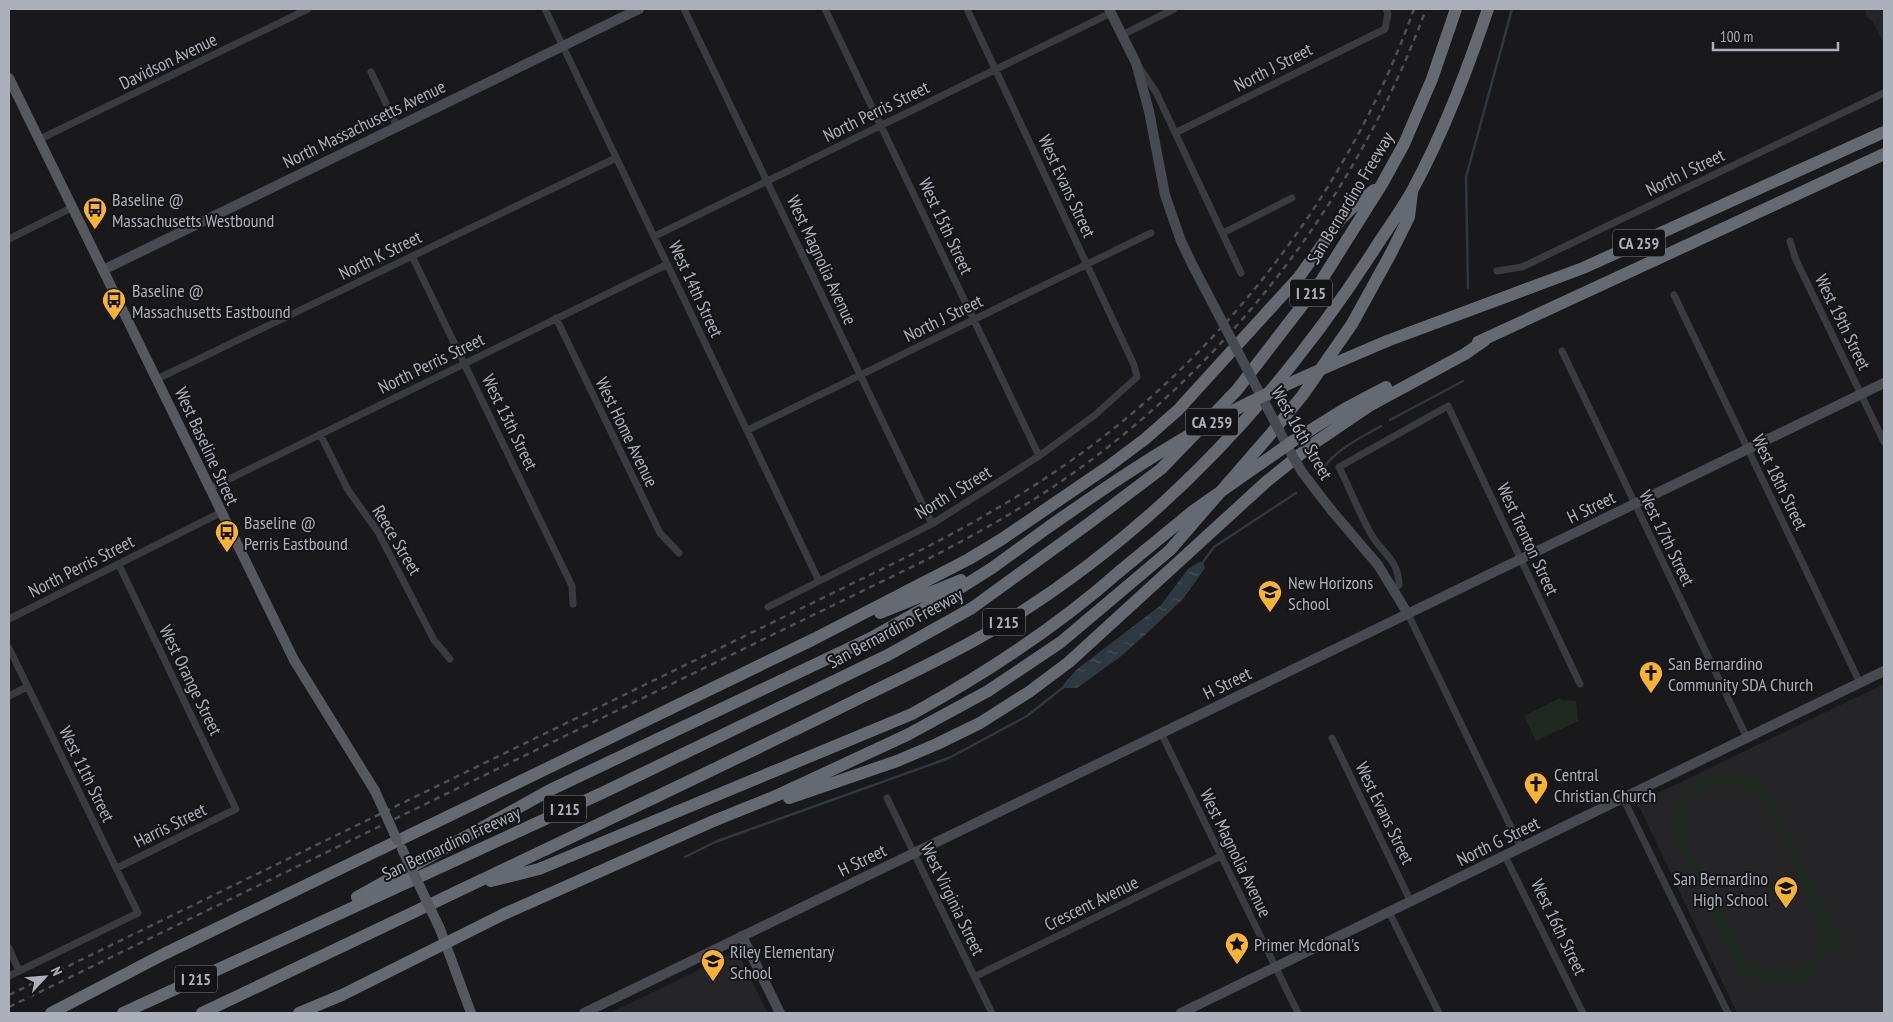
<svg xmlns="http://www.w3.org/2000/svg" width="1893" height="1022" font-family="'PT Sans Narrow',sans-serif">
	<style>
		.built { fill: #252528 }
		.green { fill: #202921; fill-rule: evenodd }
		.water { fill: url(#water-ripples) }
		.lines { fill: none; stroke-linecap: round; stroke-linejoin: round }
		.stream { stroke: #2e3840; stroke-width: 2.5 }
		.street { stroke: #393b40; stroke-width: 7 }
		.secondary { stroke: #474a50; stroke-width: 10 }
		.primary { stroke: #55585f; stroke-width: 10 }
		.highway { stroke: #656971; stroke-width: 12 }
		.rail { stroke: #4c4f55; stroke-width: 2.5; stroke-dasharray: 6 5; stroke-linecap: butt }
		.secondary-bridge { stroke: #474a50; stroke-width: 10 }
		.primary-bridge { stroke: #55585f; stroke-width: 10 }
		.highway-bridge { stroke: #656971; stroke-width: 12 }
		.labels { text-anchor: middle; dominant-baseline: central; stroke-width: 4; stroke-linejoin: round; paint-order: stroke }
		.shield { fill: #141416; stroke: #7e818a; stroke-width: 1 }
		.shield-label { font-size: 16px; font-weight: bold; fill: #abb0bb }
		.street-label { font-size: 18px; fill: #abb0bb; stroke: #141416 }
		.poi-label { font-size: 18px; fill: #abb0bb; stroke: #141416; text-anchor: start }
	</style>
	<defs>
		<pattern id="water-ripples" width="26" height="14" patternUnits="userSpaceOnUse" patternTransform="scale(1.25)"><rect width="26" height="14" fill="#2e3840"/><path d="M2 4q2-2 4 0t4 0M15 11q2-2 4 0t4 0" fill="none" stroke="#4a525a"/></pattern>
	</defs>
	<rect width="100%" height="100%" fill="#19191b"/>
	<path class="built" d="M 1864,9 L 1884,9 L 1884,44 L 1872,21 L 1868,18 Z
		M 1884,684 L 1884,1013 L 1737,1013 L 1638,804 L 1639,802 Z
		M 737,951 L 768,1013 L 610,1013 Z"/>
	<path class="green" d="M 1560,698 L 1562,700 L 1576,701 L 1578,721 L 1536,741 L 1524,716 Z
		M 1721,772 C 1744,772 1756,780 1772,795 L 1846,948 L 1834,953 L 1829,945 C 1820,975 1800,989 1768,984 C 1760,983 1749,979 1743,974 C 1739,970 1736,965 1733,961 L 1677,845 C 1666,807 1683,781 1721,772 ZM 1730,785 C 1744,789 1754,793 1764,804 L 1818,919 C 1829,970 1773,993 1742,952 C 1731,930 1721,908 1710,886 C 1698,861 1676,832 1691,804 C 1700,789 1713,786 1730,785 Z"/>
	<path class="water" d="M 1199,562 L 1203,562 L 1205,568 L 1183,599 L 1145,635 L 1120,657 L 1077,688 L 1066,688 L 1063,685 L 1076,670 L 1161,605 L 1188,569 Z"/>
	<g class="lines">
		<path class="stream" d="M 1468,288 L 1466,177 L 1512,9
			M 1390,420 L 1463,381
			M 1322,470 C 1335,450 1360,438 1381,426
			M 1203,562 L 1214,547 L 1296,493
			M 685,857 L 715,842 L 949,758 L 1027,716 L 1065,686"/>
		<path class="street" d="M 545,9 L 819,581
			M 684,9 L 932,524
			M 825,9 L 1039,456
			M 1122,35 L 1174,9
			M 1139,67 L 1156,92 L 1241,273
			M 371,72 L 397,126
			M 1175,133 L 1385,29 L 1388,13 L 1386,9
			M 40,139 L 308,9
			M 1223,233 L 1292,198
			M 655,236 L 1111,13
			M 9,239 L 73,207
			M 1790,241 L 1796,260 L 1884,442
			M 412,256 L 572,586 L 573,604
			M 1497,271 L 1522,267 L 1884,93
			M 1674,295 L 1860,683
			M 556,318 L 660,533 L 679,553
			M 1562,351 L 1747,738
			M 157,379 L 616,158
			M 748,430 L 1151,233
			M 320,434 L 348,490 L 378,532 L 434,640 L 450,659
			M 209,489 L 666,265
			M 1394,590 L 1399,585 C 1399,560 1381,552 1371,534 C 1359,513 1350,489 1339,467 L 1448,406 L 1580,684
			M 768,607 L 932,524 L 1039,456 L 1095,415 L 1137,377 L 1134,365 L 967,9
			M 1408,614 L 1521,848
			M 9,619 L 220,513
			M 9,648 L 138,913 L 9,976
			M 9,696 L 27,687
			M 1161,733 L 1298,1013
			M 1332,738 L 1411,902
			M 887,798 L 992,1013
			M 1623,798 L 1728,1013
			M 1505,856 L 1583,1013
			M 117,868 L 236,809 L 119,565
			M 1389,912 L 1439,1013
			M 9,948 L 19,971
			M 974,977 L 1221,856"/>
		<path class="secondary" d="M 1109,9 L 1136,63 L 1149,111 L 1165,195 L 1181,241 L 1193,266
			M 103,270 L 639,9
			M 1332,511 L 1378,565 L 1408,614
			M 742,936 L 780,1013
			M 584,1013 L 1884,383
			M 1181,1013 L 1884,671"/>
		<path class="primary" d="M 9,78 L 294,660 L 375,791
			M 440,929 L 471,1013"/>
		<path class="highway" d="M 1387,341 L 1583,268 L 1884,132
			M 1478,342 L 1884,154
			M 1293,441 L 1346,408 L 1386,387
			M 880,613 L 961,580
			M 789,798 L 897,761 L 937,744 L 980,723 L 1029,692 L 1069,662 L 1266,482 L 1313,444 L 1369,406 L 1465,354 L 1485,340
			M 491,881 L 539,869 L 912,714 C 986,673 1057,627 1120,571
			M 357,897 L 550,790 L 871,638 L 962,587 L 992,568 L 1050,526
			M 51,1013 L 164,954 L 814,639 L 969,559 L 1002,539 L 1109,466 L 1145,439 L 1178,410 L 1299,277 L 1340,220 L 1356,204 L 1374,190
			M 123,1013 L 602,793 L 888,655 L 972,608 L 1088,524 L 1161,469 L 1237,390 L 1321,281 L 1382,184 L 1404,144 L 1432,79 L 1456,9
			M 202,1013 C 355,940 508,867 662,794 C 731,761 800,728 868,694 C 909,674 950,655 989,632 C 1146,539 1273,406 1372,253 C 1385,232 1401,211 1413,189 C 1444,132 1467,70 1488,9
			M 299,1013 L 342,995 L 504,914 L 711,822 L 778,795 L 907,735 L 988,691 L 1061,642 L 1170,550 L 1269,436 L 1302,396 L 1352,324 L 1391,253 L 1409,217 L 1412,192"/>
		<path class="rail" d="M 9,995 L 921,550 C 976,522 1029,491 1079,455 C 1231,345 1351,185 1414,9
			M 9,1007 L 926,560 C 982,531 1036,501 1087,463 C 1241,349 1360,189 1426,9"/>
		<path class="secondary-bridge" d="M 1193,266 L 1292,455 L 1302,472 L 1332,511"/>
		<path class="primary-bridge" d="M 375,791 L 397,840
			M 402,849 L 440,929"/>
		<path class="highway-bridge" d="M 1050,526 C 1103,489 1157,452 1214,421 C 1270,390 1329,366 1387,341
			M 1120,571 L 1193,511 L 1293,441"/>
	</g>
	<defs>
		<g id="bus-pin" transform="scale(1.25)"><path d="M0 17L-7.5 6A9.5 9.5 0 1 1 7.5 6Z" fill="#f8b333" stroke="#141416"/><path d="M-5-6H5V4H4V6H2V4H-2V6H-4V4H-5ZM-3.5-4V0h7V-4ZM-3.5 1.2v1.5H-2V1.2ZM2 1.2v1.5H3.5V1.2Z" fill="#111"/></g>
		<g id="school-pin" transform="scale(1.25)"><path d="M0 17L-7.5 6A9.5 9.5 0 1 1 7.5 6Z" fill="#f8b333" stroke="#141416"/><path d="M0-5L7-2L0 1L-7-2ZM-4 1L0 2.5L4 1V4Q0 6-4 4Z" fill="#111"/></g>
		<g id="church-pin" transform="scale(1.25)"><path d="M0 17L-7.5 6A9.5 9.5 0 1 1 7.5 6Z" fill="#f8b333" stroke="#141416"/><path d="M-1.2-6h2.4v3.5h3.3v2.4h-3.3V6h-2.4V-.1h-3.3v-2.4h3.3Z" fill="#111"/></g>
		<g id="sight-pin" transform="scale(1.25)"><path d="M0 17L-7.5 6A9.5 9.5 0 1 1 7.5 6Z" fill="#f8b333" stroke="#141416"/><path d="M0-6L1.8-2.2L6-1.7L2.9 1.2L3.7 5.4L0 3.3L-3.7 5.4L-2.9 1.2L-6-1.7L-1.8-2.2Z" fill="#111"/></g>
	</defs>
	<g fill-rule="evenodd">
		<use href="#bus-pin" x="95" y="209"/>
		<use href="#bus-pin" x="114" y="300"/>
		<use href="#bus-pin" x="227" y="532"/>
		<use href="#school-pin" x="1270" y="592"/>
		<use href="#church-pin" x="1651" y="673"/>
		<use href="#church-pin" x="1536" y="784"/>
		<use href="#school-pin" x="1786" y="888"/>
		<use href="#sight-pin" x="1237" y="944"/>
		<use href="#school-pin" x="713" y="961"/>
	</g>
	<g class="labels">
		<g class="shield">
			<rect x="1613" y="229.5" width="52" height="27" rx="4"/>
			<rect x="1290" y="279.5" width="42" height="27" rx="4"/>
			<rect x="1186" y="408.5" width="52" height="27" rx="4"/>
			<rect x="983" y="608.5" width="42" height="27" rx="4"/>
			<rect x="544" y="795.5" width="42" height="27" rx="4"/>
			<rect x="175" y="965.5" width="42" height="27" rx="4"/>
		</g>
		<g class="shield-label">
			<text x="1639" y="243">CA 259</text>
			<text x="1311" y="293">I 215</text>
			<text x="1212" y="422">CA 259</text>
			<text x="1004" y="622">I 215</text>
			<text x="565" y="809">I 215</text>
			<text x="196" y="979">I 215</text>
		</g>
		<g class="street-label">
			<text transform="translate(168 61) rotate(-26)">Davidson Avenue</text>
			<text transform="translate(1273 67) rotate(-27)">North J Street</text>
			<text transform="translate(876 111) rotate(-26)">North Perris Street</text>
			<text transform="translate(364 124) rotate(-26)">North Massachusetts Avenue</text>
			<text transform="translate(1685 172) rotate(-26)">North I Street</text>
			<text transform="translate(1067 186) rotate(65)">West Evans Street</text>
			<text transform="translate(1350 198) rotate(-59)">San Bernardino Freeway</text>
			<text transform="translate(946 226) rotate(65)">West 15th Street</text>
			<text transform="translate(380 255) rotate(-26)">North K Street</text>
			<text transform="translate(822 260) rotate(65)">West Magnolia Avenue</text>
			<text transform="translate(696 289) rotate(65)">West 14th Street</text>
			<text transform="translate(943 318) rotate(-26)">North J Street</text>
			<text transform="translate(1843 322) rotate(64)">West 19th Street</text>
			<text transform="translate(431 363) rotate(-26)">North Perris Street</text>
			<text transform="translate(510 422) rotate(64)">West 13th Street</text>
			<text transform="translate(627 432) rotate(64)">West Home Avenue</text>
			<text transform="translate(1302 433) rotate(60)">West 16th Street</text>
			<text transform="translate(207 446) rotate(65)">West Baseline Street</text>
			<text transform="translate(1780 482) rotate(64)">West 18th Street</text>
			<text transform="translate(953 492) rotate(-31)">North I Street</text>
			<text transform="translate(1591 507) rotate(-26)">H Street</text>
			<text transform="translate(1667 538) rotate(64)">West 17th Street</text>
			<text transform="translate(1528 539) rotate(65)">West Trenton Street</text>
			<text transform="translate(397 540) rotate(59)">Reece Street</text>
			<text transform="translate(81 566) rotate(-27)">North Perris Street</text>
			<text transform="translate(895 628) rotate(-28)">San Bernardino Freeway</text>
			<text transform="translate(191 680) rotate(64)">West Orange Street</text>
			<text transform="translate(1227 683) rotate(-26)">H Street</text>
			<text transform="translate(87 774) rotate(64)">West 11th Street</text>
			<text transform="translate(1385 813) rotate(64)">West Evans Street</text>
			<text transform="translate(170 825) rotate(-26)">Harris Street</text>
			<text transform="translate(1498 841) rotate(-26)">North G Street</text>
			<text transform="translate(451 843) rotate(-25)">San Bernardino Freeway</text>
			<text transform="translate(1236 853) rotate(64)">West Magnolia Avenue</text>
			<text transform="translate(862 860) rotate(-26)">H Street</text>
			<text transform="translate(953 899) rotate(64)">West Virginia Street</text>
			<text transform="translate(1091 903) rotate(-26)">Crescent Avenue</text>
			<text transform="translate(1559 927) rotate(64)">West 16th Street</text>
		</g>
		<g class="poi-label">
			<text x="112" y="199">Baseline @<tspan x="112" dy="21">Massachusetts Westbound</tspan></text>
			<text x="132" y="290">Baseline @<tspan x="132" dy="21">Massachusetts Eastbound</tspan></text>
			<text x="244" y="522">Baseline @<tspan x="244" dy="21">Perris Eastbound</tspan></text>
			<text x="1288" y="582">New Horizons<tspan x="1288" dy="21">School</tspan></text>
			<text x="1668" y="663">San Bernardino<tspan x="1668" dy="21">Community SDA Church</tspan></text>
			<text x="1554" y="774">Central<tspan x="1554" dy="21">Christian Church</tspan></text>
			<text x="1768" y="878" text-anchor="end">San Bernardino<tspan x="1768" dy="21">High School</tspan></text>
			<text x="1254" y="944">Primer Mcdonal's</text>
			<text x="730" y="951">Riley Elementary<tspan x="730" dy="21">School</tspan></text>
		</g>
	</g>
	<rect width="1893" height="1022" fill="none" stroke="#abb0bb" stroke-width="20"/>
	<g transform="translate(45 977) rotate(64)" stroke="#141416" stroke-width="4" paint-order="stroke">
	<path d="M0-4L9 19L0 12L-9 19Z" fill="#abb0bb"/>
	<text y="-8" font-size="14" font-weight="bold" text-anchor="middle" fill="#abb0bb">N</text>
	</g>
	<path d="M1713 42v8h125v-8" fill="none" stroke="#abb0bb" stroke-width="2.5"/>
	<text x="1720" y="42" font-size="15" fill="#abb0bb" stroke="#141416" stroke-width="4" paint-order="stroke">100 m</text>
</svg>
